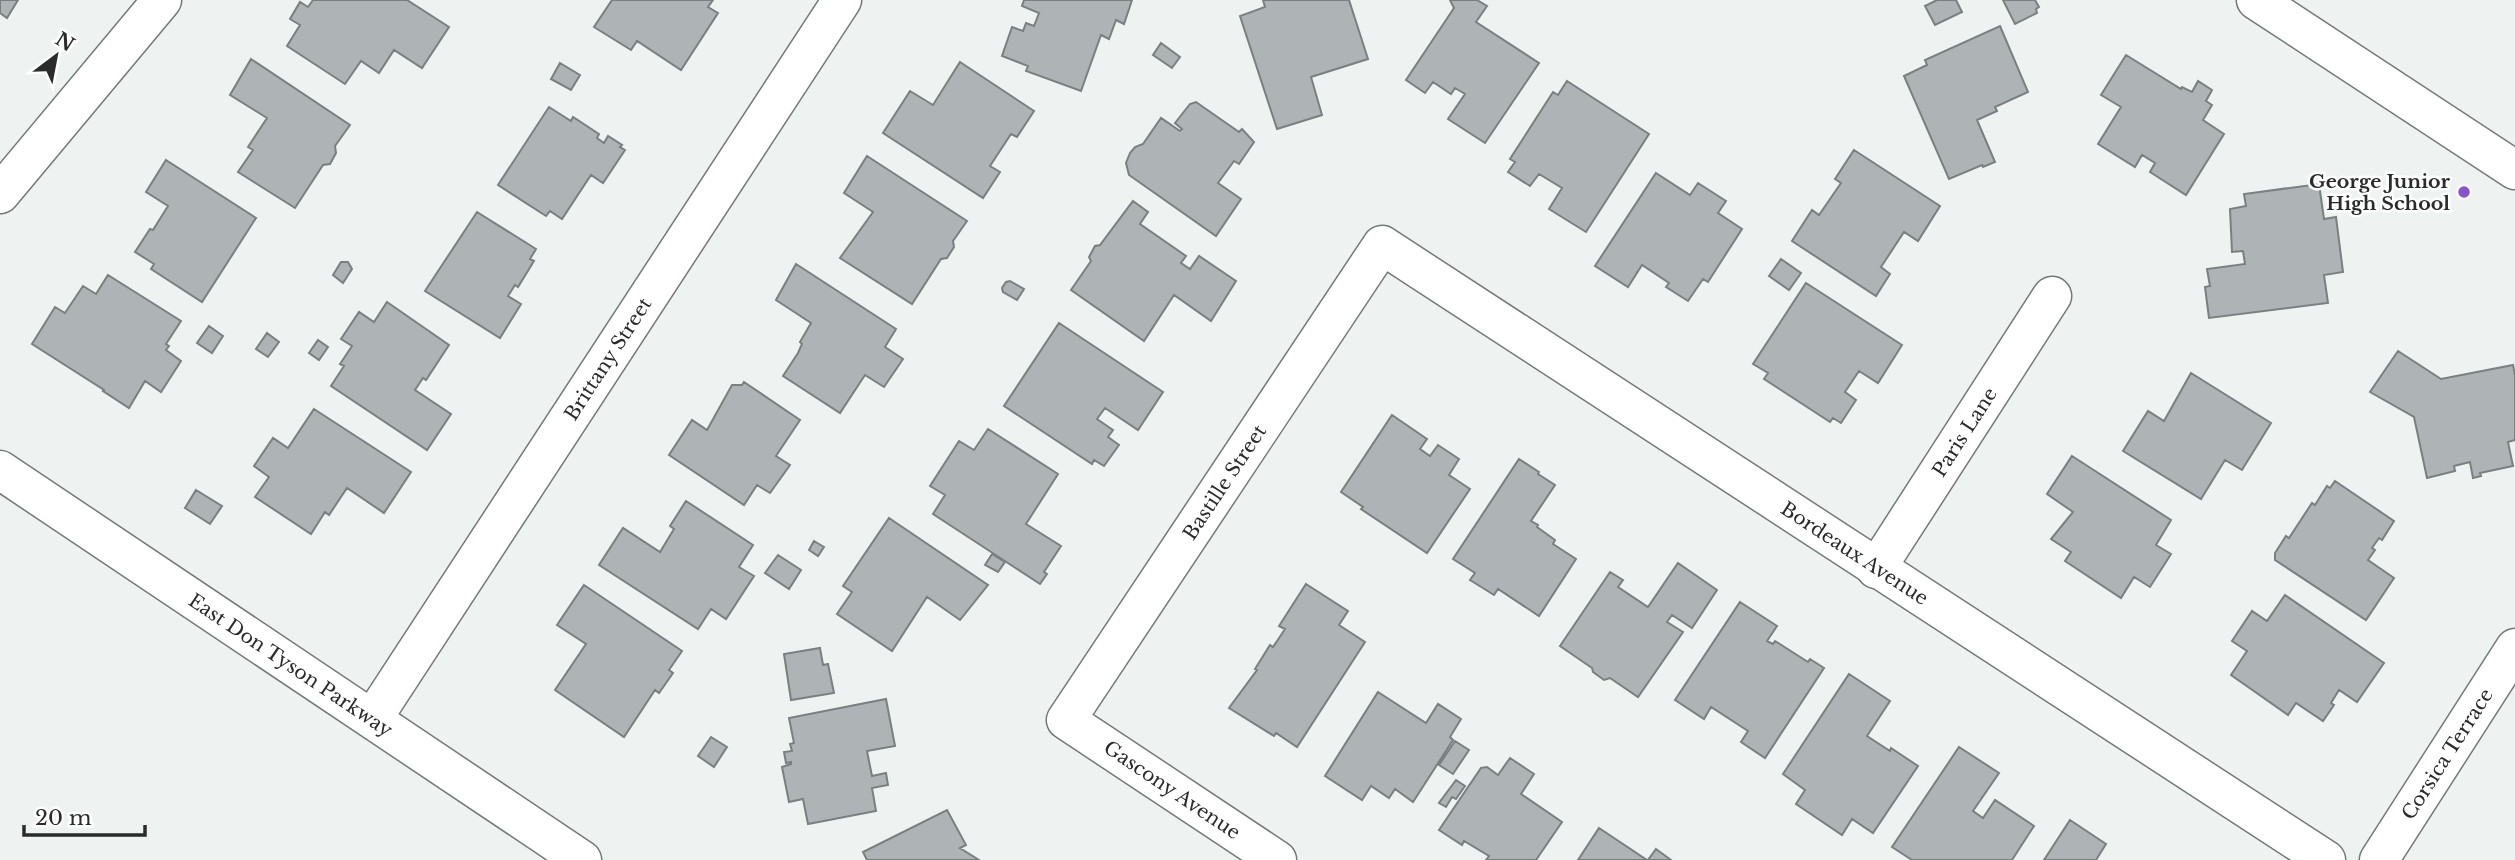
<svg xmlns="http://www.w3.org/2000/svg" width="2515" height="860" font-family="'Libre Baskerville',serif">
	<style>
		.building { fill: #aeb4b5; stroke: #7a7f80; stroke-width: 2 }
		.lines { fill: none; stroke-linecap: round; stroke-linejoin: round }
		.minor-casing { stroke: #747977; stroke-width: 41 }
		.major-casing { stroke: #747977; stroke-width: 41 }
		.minor { stroke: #fff; stroke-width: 38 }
		.major { stroke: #fff; stroke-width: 38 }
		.poi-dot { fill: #8853cb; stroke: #fff; stroke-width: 2.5 }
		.labels { text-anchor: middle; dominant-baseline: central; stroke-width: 5; stroke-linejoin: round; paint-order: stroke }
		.poi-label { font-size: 19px; font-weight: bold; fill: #2a2c2b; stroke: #fff; text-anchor: end }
		.street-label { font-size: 19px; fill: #2a2c2b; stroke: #fff }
	</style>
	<rect width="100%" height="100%" fill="#eef3f2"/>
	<path class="building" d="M 0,0 L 18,0 L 7,18 L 0,13 Z
		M 313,0 L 407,0 L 449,27 L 422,68 L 394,50 L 379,73 L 361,61 L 345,84 L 287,46 L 300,25 L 290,19 L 300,2 L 308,7 Z
		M 612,0 L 713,0 L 708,7 L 718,13 L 681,70 L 637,41 L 631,50 L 594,27 Z
		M 1024,0 L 1132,0 L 1124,24 L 1116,20 L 1109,39 L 1101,35 L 1081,91 L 1026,71 L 1028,66 L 1002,56 L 1012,27 L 1023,31 L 1026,23 L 1034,26 L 1039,13 L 1022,6 Z
		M 1263,0 L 1349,0 L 1368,59 L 1311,77 L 1322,115 L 1277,129 L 1240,16 L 1265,7 Z
		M 1450,0 L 1477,0 L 1487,6 L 1476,22 L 1539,63 L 1485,143 L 1448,119 L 1465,94 L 1455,88 L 1451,94 L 1433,82 L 1425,93 L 1406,80 L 1454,8 Z
		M 1937,0 L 1956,0 L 1962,12 L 1935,25 L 1925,6 Z
		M 2003,0 L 2035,0 L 2039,7 L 2036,9 L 2037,13 L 2015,24 Z
		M 2000,26 L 2028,92 L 1995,107 L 1997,111 L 1977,120 L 1995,162 L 1983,167 L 1982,165 L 1949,179 L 1904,76 L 1927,65 L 1925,60 Z
		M 1161,43 L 1180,57 L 1172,68 L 1153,55 Z
		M 2126,55 L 2181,89 L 2182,87 L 2192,92 L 2198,81 L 2212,90 L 2206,101 L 2212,105 L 2203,120 L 2224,134 L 2186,195 L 2150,172 L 2155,163 L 2142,155 L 2135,167 L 2098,144 L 2121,107 L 2101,95 Z
		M 251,59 L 350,125 L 335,146 L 336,153 L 330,164 L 323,165 L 295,208 L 238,172 L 253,150 L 248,147 L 267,118 L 230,95 Z
		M 960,62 L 1034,111 L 1017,137 L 1011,134 L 990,166 L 1000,172 L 983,198 L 883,133 L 910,91 L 933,105 Z
		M 560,63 L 580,75 L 571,90 L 551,79 Z
		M 1567,81 L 1649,134 L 1586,232 L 1549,209 L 1562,188 L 1539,174 L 1530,186 L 1508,172 L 1515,162 L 1510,159 L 1553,92 L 1558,95 Z
		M 1196,102 L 1239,132 L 1242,129 L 1254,142 L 1239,164 L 1234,161 L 1218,183 L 1241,199 L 1216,236 L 1129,175 L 1126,163 L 1130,153 L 1135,147 L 1143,144 L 1161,118 L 1180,131 L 1182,129 L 1175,123 L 1190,104 Z
		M 549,107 L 571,121 L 573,117 L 599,134 L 597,138 L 604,143 L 608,136 L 622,145 L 620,147 L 625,150 L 603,183 L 591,175 L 562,219 L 550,211 L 546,216 L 498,185 Z
		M 1854,150 L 1940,206 L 1918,241 L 1904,232 L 1881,267 L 1890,274 L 1876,296 L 1792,241 L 1812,210 L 1819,215 L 1841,183 L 1835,179 Z
		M 867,156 L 967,221 L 953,241 L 954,247 L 947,258 L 941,259 L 912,304 L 840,258 L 873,212 L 844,193 Z
		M 166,160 L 256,218 L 202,302 L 151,269 L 154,264 L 135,252 L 150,229 L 153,230 L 168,206 L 146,192 Z
		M 1656,173 L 1690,195 L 1698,183 L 1726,201 L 1718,213 L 1742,229 L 1708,282 L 1703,279 L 1688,301 L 1666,287 L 1669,283 L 1642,265 L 1628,287 L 1595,266 Z
		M 2319,184 L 2324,219 L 2336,217 L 2343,272 L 2324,275 L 2328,303 L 2209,318 L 2205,287 L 2210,286 L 2207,269 L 2245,264 L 2243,251 L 2232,252 L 2230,209 L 2246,206 L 2244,194 Z
		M 1133,201 L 1148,212 L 1140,224 L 1186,256 L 1181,263 L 1190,269 L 1199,256 L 1236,281 L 1211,321 L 1174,295 L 1144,341 L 1071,290 L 1091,261 L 1089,257 L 1095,246 L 1100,245 Z
		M 477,212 L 536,249 L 530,259 L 534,261 L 518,287 L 515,285 L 508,296 L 521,304 L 500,338 L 425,291 Z
		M 1781,259 L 1801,273 L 1789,290 L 1769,276 Z
		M 341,262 L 348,262 L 352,269 L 343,283 L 333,275 Z
		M 796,264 L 896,329 L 885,347 L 903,359 L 884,387 L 865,375 L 840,413 L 783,376 L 798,353 L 802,344 L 800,342 L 811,323 L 776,300 Z
		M 108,275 L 181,321 L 166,344 L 169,346 L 166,350 L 181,361 L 161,392 L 145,381 L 129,408 L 103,391 L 104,390 L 32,344 L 55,307 L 65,313 L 83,286 L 96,294 Z
		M 1010,281 L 1024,289 L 1017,300 L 1003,292 L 1002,288 L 1006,282 Z
		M 1806,283 L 1902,345 L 1878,383 L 1859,371 L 1845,392 L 1856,400 L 1841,423 L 1833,418 L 1830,422 L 1764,379 L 1768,373 L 1753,364 Z
		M 387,302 L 449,345 L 426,380 L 423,378 L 415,390 L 451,414 L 427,450 L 331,386 L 344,366 L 340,364 L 352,346 L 341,339 L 359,312 L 374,322 Z
		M 1059,323 L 1163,392 L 1138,430 L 1105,408 L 1097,419 L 1113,430 L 1108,437 L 1119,445 L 1104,466 L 1094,460 L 1092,464 L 1004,406 Z
		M 209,326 L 223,336 L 212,353 L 197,343 Z
		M 267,333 L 279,342 L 268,357 L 256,349 Z
		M 318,340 L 328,347 L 319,360 L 309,353 Z
		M 2398,351 L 2441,379 L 2513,365 L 2515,375 L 2515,440 L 2508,442 L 2513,466 L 2480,473 L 2481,476 L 2473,478 L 2470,462 L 2454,466 L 2455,471 L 2427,478 L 2414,417 L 2370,392 Z
		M 2191,373 L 2271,423 L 2242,470 L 2225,460 L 2201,499 L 2123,451 L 2148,411 L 2164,421 Z
		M 744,382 L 800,420 L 776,456 L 790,465 L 770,493 L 757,485 L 744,505 L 669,455 L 692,420 L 707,430 L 732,385 L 742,385 Z
		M 314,409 L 411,472 L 384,513 L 347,488 L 329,515 L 325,512 L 311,534 L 255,497 L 269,477 L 254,466 L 273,438 L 288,448 Z
		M 1392,415 L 1427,439 L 1420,449 L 1430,456 L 1438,445 L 1459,459 L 1449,475 L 1470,489 L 1427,553 L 1361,509 L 1363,507 L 1341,492 Z
		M 988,429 L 1058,474 L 1026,524 L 1061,546 L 1044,572 L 1047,574 L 1040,584 L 933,514 L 945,495 L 930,486 L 959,441 L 974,450 Z
		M 2072,456 L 2171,520 L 2156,545 L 2171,554 L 2150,587 L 2134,577 L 2121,598 L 2065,561 L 2071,552 L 2051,539 L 2073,512 L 2047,494 Z
		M 1519,459 L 1539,472 L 1538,474 L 1555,485 L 1531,521 L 1538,525 L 1537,527 L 1555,540 L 1553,544 L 1576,559 L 1539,616 L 1498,589 L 1494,595 L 1470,580 L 1475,573 L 1453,559 Z
		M 2335,481 L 2394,521 L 2382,540 L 2379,538 L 2372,548 L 2375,550 L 2368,560 L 2394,578 L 2366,620 L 2275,560 L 2275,553 L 2286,536 L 2289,538 L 2312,503 L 2315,505 L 2327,486 L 2330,488 Z
		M 196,490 L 222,506 L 210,524 L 185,508 Z
		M 686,501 L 753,545 L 739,567 L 754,576 L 726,619 L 711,609 L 698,629 L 599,565 L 623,528 L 660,552 L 674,529 L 670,526 Z
		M 889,518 L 988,585 L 960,620 L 927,597 L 892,651 L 837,614 L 852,592 L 843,586 Z
		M 814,541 L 824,547 L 818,556 L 809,550 Z
		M 992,554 L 1005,562 L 998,572 L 985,565 Z
		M 778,555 L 801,570 L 789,589 L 765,573 Z
		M 1678,563 L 1717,590 L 1692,628 L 1672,615 L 1667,622 L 1683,632 L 1638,697 L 1610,678 L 1604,680 L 1593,672 L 1592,668 L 1560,646 L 1610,572 L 1623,580 L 1618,587 L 1648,607 Z
		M 1306,584 L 1348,611 L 1339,625 L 1365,642 L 1297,747 L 1276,733 L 1274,736 L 1229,708 L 1257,670 L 1255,669 L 1270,645 L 1273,647 L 1285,629 L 1279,626 Z
		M 584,585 L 682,651 L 669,670 L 673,673 L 659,693 L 655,690 L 624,737 L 555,690 L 586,644 L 557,625 Z
		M 2285,595 L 2384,663 L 2357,702 L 2339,690 L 2331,703 L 2334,705 L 2323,721 L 2296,703 L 2288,715 L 2231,675 L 2247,651 L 2232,641 L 2252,611 L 2267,621 Z
		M 1740,602 L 1777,626 L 1767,641 L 1773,644 L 1775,641 L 1808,662 L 1810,659 L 1824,668 L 1765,758 L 1741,742 L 1748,731 L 1711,707 L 1704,719 L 1675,700 Z
		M 820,648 L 823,665 L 828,664 L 834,693 L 791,700 L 784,654 Z
		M 1849,674 L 1890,701 L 1867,736 L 1890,751 L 1891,748 L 1918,766 L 1873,833 L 1852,819 L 1842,835 L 1796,804 L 1805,790 L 1783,774 Z
		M 1378,692 L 1426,723 L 1438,704 L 1461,719 L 1450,737 L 1453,740 L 1413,802 L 1395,789 L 1389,798 L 1371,786 L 1362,800 L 1325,776 Z
		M 886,699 L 895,746 L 867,751 L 872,776 L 886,773 L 888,785 L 872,788 L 876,811 L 808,824 L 803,799 L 789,802 L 782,767 L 791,764 L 791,762 L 786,763 L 784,752 L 792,751 L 790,744 L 794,743 L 789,718 Z
		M 711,737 L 727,747 L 714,767 L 698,756 Z
		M 1455,741 L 1469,750 L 1453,774 L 1439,765 Z
		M 1959,747 L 1999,773 L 1973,811 L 1983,818 L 1995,800 L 2034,826 L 2012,860 L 1912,860 L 1892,847 Z
		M 1510,758 L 1534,774 L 1521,794 L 1562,822 L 1536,860 L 1486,860 L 1489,856 L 1464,841 L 1462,845 L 1439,830 L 1481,768 L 1487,767 L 1498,775 Z
		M 1456,780 L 1465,786 L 1456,799 L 1452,797 L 1446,807 L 1439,803 Z
		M 947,810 L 966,845 L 960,848 L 979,860 L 867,860 L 863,852 Z
		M 2070,820 L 2106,844 L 2096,860 L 2044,860 Z
		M 1599,828 L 1647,860 L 1578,860 Z
		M 1656,849 L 1671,860 L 1648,860 Z"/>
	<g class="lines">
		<g class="minor-casing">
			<g id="minor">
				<path d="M 2256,0 L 2515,170"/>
				<path d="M 0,194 L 162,0"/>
				<path id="s1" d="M 1876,569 L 2052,296"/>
				<path id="s2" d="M 373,718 L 842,0"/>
				<path id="s3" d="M 1277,860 L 1066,720 L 1382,245 L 2326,860"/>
				<path id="s4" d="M 2379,860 L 2515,648"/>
			</g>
		</g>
		<g class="major-casing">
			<g id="major">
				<path id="s5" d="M 0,470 L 582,860"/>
			</g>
		</g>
		<use href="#minor" class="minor"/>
		<use href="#major" class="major"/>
	</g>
	<circle class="poi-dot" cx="2464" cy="192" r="7"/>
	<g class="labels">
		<g class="poi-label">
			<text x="2450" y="181">George Junior<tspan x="2450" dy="22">High School</tspan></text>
		</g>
		<g class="street-label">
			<text stroke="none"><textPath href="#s2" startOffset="429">Brittany Street</textPath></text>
			<text stroke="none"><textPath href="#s1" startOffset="163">Paris Lane</textPath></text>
			<text stroke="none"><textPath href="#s3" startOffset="539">Bastille Street</textPath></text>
			<text stroke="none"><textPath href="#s3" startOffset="1388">Bordeaux Avenue</textPath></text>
			<text stroke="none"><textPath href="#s5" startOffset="350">East Don Tyson Parkway</textPath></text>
			<text stroke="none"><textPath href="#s4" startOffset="126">Corsica Terrace</textPath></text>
			<text transform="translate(1172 790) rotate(34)">Gascony Avenue</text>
		</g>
	</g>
	<g transform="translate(56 56) rotate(32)" stroke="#ffffff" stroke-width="5" paint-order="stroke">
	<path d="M0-5L12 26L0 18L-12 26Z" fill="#2a2c2b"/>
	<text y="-10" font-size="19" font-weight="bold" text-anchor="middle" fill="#2a2c2b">N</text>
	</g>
	<path d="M24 825v10h121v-10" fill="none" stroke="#2a2c2b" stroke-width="3.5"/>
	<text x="35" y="825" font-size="21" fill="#2a2c2b" stroke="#ffffff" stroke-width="5" paint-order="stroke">20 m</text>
</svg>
